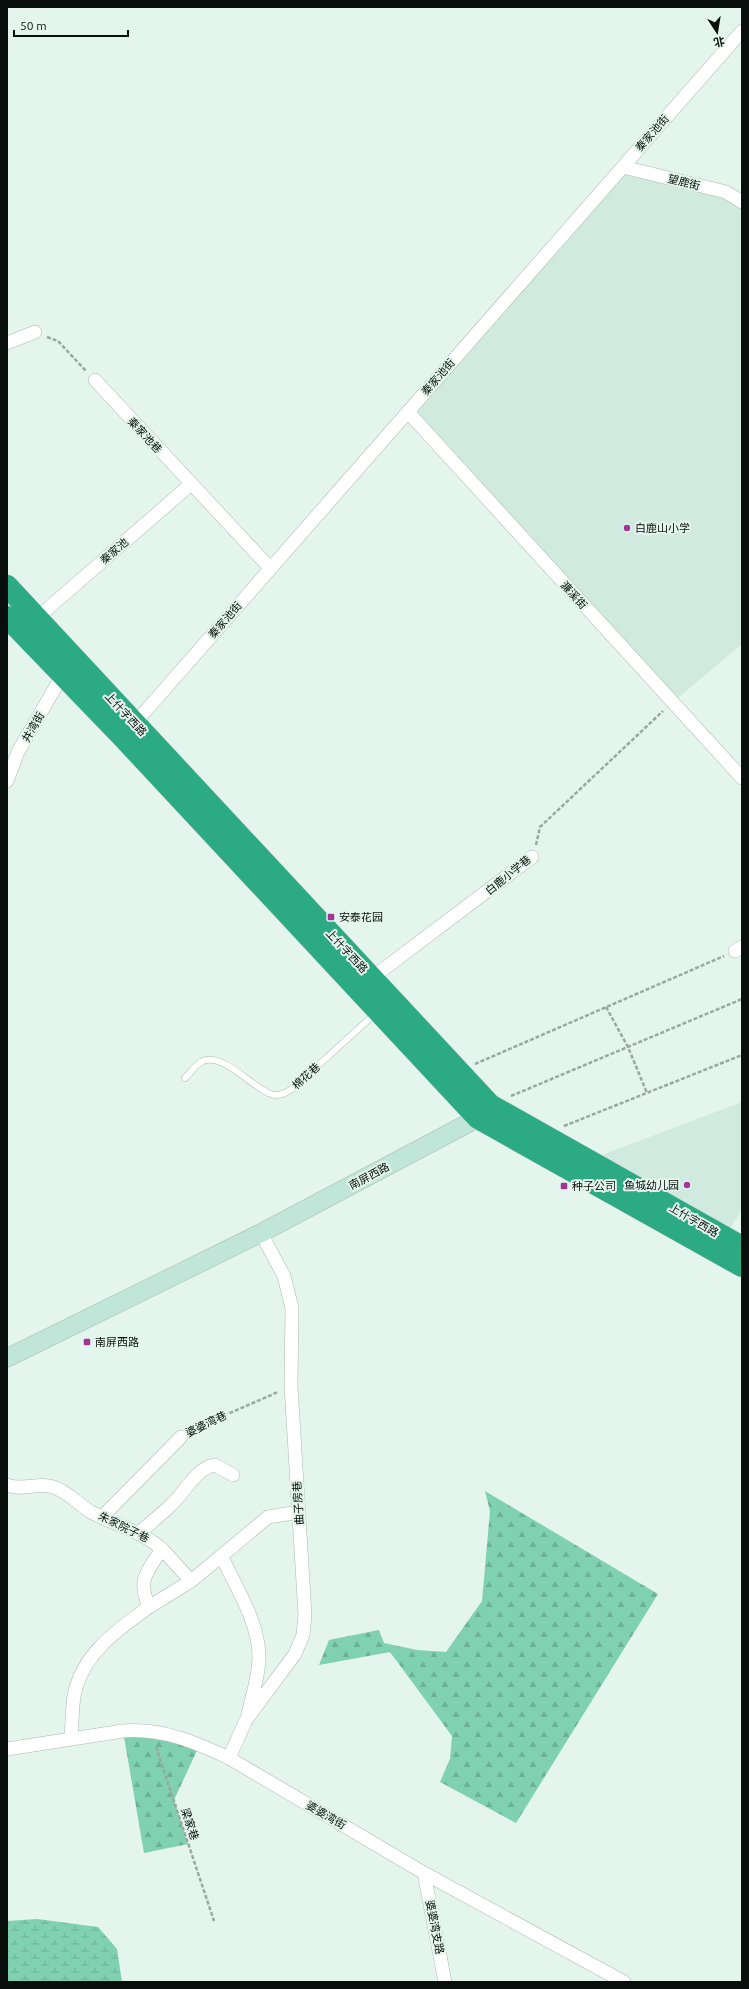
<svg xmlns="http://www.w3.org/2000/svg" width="749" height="1989" font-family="Ubuntu,'Noto Sans SC',sans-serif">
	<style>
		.built { fill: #d0eadf }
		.forest { fill: url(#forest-firs) }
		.wetland { fill: url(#wetland-marsh) }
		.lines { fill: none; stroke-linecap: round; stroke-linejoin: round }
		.lane-casing { stroke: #a9bab2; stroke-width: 7 }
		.street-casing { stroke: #a9bab2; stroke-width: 14 }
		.secondary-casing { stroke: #a9bab2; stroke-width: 19 }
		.highway-casing { stroke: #d3d4d3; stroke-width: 23 }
		.path { stroke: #9aa8a2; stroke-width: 2.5; stroke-dasharray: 4 2; stroke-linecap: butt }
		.lane { stroke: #fff; stroke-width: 6 }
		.street { stroke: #fff; stroke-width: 13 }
		.secondary { stroke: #c0e6da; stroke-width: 18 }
		.highway { stroke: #2caa83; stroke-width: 22 }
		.poi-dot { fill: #a23696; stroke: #e3f5ed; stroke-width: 1.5 }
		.labels { text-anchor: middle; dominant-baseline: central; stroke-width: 4; stroke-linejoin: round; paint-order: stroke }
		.street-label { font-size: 11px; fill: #080e0c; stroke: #e3f5ed }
		.poi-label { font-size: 11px; fill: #080e0c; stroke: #e3f5ed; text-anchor: start }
	</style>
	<defs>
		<pattern id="forest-firs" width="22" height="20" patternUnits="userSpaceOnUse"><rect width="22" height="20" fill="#7fd1b1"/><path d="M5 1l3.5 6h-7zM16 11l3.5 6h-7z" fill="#6cb297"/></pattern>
		<pattern id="wetland-marsh" width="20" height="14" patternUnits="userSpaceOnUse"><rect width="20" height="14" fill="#7fd1b1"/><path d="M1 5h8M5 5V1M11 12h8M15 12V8" fill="none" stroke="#6cb297"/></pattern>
	</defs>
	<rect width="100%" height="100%" fill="#e3f5ed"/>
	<path class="built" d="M 623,167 L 742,202 L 742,644 L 672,703 L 408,412 Z
		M 742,1102 L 742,1210 L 724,1237 L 589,1160 Z"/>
	<path class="forest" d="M 485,1491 L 658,1594 L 516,1823 L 440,1782 L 450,1759 L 452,1736 L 390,1652 L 319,1665 L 329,1640 L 379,1630 L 384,1643 L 417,1650 L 446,1652 L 482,1601 L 490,1511 Z
		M 123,1731 L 200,1744 L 174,1800 L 188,1844 L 144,1853 Z"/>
	<path class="wetland" d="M 37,1919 L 98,1927 L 117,1949 L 122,1982 L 7,1982 L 7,1921 Z"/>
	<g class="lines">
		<g class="lane-casing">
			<path id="lane" d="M 185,1078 C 191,1073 196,1063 203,1061 C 225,1053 252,1088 271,1094 C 279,1097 286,1093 292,1089 L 376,1013"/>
		</g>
		<g class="street-casing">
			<path id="street" d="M 623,167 L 726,192 L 742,202
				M 7,343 L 35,332
				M 95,380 L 270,568
				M 408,412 L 742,778
				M 37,618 L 191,484
				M 135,723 L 742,31
				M 7,781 L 18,752 L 63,674
				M 735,951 L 742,947
				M 372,978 L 532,857
				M 7,1485 C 23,1491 39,1482 53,1487 C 67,1491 78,1504 91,1512 C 115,1525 141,1531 162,1549 C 147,1572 137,1579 149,1607 C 117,1630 82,1654 74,1696 C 72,1710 72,1725 71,1739
				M 102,1517 L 181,1437
				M 139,1533 C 150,1523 162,1514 172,1504 C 185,1492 196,1468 215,1465 L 233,1475
				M 162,1549 L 191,1581
				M 222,1557 C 236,1588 259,1622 259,1657 C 259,1676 252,1696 248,1714
				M 149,1607 L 191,1581 L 268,1517 L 299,1512
				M 7,1749 L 123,1731 C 162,1728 195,1742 229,1758 L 424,1873 L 624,1982
				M 229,1758 L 246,1720 L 295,1654 L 303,1635 L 305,1615 L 291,1386 L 292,1308 L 284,1276 L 261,1233
				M 424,1873 L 445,1982"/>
		</g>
		<g class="secondary-casing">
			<path id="secondary" d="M 7,1358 L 261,1233 L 478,1118 L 487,1109"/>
		</g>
		<g class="highway-casing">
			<path id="highway" d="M 7,586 L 490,1105 L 742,1247
				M 7,617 L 121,735 L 478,1118 L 742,1266"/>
		</g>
		<path class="path" d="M 47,337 L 58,341 L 86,371
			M 536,845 L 540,827 L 663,711
			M 606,1007 L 628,1047 L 647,1093
			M 475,1064 L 724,956
			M 511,1096 L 742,999
			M 564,1126 L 742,1055
			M 191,1430 L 278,1392
			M 156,1747 L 214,1921"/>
		<use href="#lane" class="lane"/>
		<use href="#street" class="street"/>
		<use href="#secondary" class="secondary"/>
		<use href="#highway" class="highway"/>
	</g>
	<g class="poi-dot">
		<circle cx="627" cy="528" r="4"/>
		<rect x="327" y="913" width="8" height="8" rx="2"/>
		<circle cx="687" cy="1185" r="4"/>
		<rect x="560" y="1182" width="8" height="8" rx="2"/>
		<rect x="83" y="1338" width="8" height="8" rx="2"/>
	</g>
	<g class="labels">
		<g class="street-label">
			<text transform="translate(652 133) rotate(-49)">秦家池街</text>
			<text transform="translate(684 182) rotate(14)">望鹿街</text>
			<text transform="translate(438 377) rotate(-49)">秦家池街</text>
			<text transform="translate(145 435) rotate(47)">秦家池巷</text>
			<text transform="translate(114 551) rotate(-41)">秦家池</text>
			<text transform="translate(574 595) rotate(48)">濂溪街</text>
			<text transform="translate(225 620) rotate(-49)">秦家池街</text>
			<text transform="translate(126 714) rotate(47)">上什字西路</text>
			<text transform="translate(33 727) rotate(-60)">井湾街</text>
			<text transform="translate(508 875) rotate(-39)">白鹿小学巷</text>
			<text transform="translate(347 951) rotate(47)">上什字西路</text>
			<text transform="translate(306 1076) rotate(-42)">棉花巷</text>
			<text transform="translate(369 1176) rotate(-28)">南屏西路</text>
			<text transform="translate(694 1220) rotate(30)">上什字西路</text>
			<text transform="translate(206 1424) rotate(-26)">婆婆湾巷</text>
			<text transform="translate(298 1503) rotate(-94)">曲子房巷</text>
			<text transform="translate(124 1527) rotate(26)">朱家院子巷</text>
			<text transform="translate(326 1815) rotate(30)">婆婆湾街</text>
			<text transform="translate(190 1824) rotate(72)">梁家巷</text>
			<text transform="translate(435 1927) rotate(79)">婆婆湾支路</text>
		</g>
		<g class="poi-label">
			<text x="635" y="528">白鹿山小学</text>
			<text x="339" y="917">安泰花园</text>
			<text x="679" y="1185" text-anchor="end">鱼城幼儿园</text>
			<text x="572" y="1186">种子公司</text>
			<text x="95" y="1342">南屏西路</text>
		</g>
	</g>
	<rect width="749" height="1989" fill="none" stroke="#080e0c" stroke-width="16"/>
	<g transform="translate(717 32) rotate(168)" stroke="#e3f5ed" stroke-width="3" paint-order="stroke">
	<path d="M0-3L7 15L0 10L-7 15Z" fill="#080e0c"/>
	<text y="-6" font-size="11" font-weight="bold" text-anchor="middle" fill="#080e0c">北</text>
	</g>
	<path d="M14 30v6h114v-6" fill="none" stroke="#080e0c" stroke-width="2"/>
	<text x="20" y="30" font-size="12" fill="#080e0c" stroke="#e3f5ed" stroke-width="3" paint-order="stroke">50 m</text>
</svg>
